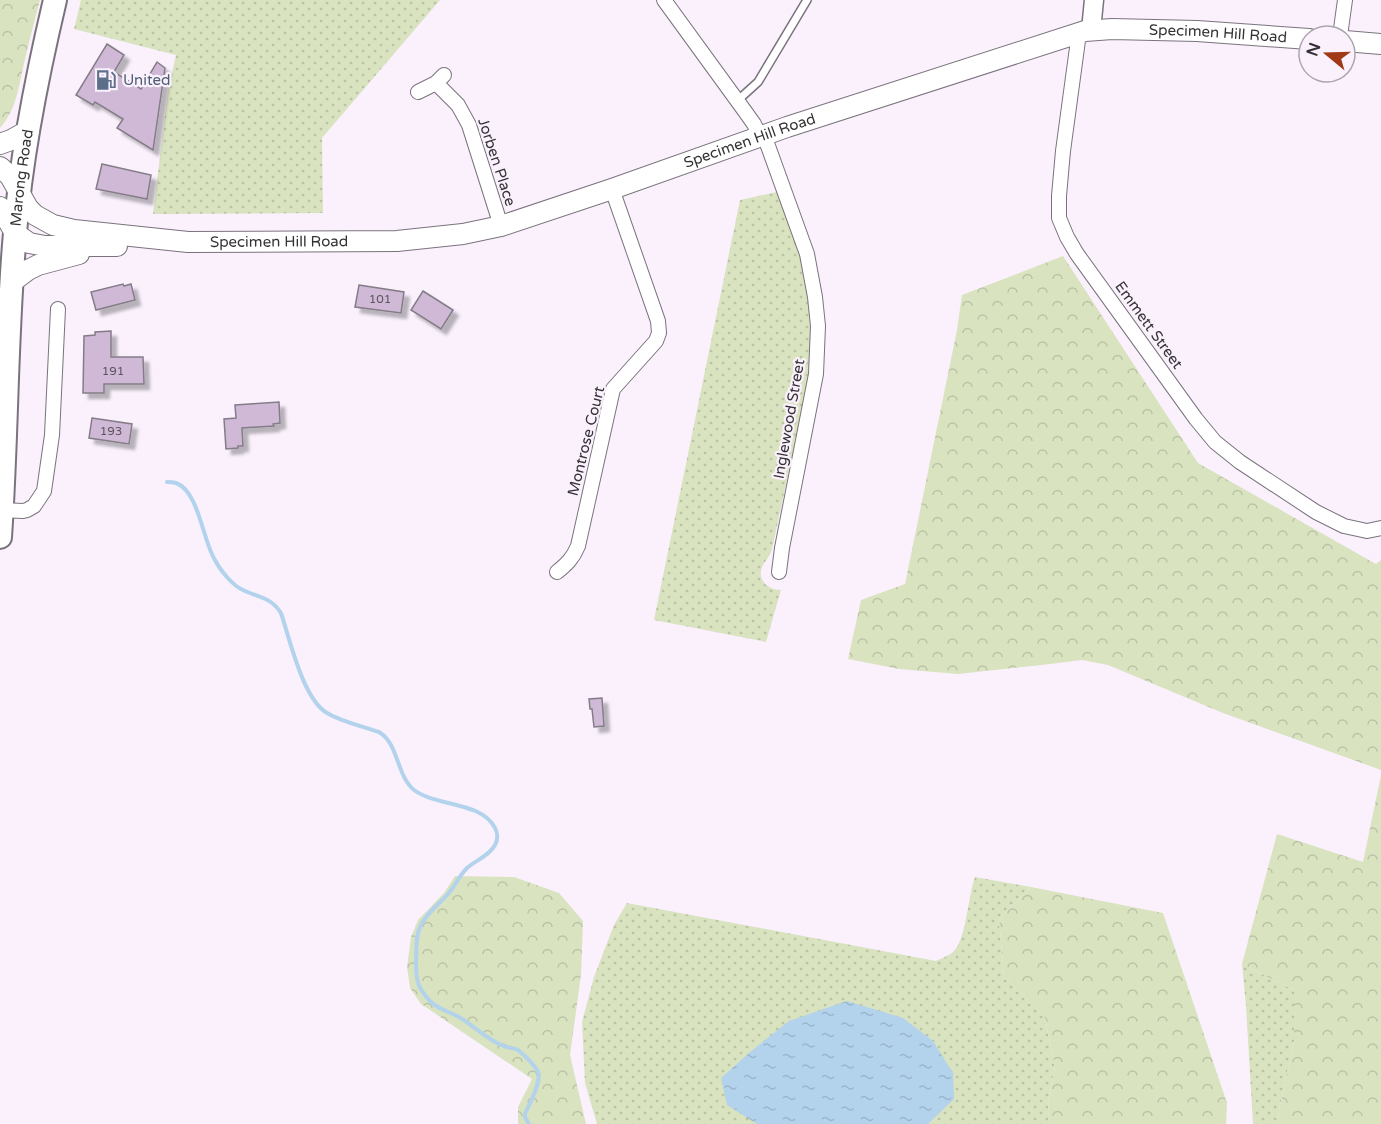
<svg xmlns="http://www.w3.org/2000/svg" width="1381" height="1124" font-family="'Varela Round',sans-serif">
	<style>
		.grass { fill: url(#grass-dots) }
		.forest { fill: url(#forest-crowns) }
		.water { fill: url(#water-ripples) }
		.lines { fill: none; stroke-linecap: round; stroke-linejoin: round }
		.stream { stroke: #b3d2ec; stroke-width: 4 }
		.building { fill: #d0b8d7; stroke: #847d87; stroke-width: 1.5; filter: url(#shadow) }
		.service-casing { stroke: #7a737d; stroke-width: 10 }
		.minor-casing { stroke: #7a737d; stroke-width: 16 }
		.tertiary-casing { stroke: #7a737d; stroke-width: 21 }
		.secondary-casing { stroke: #7a737d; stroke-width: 22 }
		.trunk-casing { stroke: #7a737d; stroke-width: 26 }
		.service { stroke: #fff; stroke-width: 7 }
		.minor { stroke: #fff; stroke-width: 14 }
		.tertiary { stroke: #fff; stroke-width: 18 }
		.secondary { stroke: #fff; stroke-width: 20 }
		.trunk { stroke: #fff; stroke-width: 22 }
		.labels { text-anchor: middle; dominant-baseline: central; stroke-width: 4.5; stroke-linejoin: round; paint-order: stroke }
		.number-label { font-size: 12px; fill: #5c545e }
		.street-label { font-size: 15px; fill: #353236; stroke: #faf1fd }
		.service-label { font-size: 15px; fill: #4e5e75; stroke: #faf1fd; text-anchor: start }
	</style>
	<defs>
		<pattern id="grass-dots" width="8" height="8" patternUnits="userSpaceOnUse" patternTransform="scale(1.5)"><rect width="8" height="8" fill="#d9e3c0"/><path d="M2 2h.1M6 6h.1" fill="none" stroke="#bbc3a6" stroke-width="1.8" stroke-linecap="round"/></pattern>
		<pattern id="forest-crowns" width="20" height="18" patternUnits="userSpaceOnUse" patternTransform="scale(1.5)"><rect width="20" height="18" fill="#d9e3c0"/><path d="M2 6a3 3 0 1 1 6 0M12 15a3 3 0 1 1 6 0" fill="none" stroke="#bbc3a6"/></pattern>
		<pattern id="water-ripples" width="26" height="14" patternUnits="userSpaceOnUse" patternTransform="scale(1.5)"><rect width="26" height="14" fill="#b3d2ec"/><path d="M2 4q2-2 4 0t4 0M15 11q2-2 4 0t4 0" fill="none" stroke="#9bb5cb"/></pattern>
		<filter id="shadow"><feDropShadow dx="5.5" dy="5.5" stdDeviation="1.5" flood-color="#0004"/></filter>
	</defs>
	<rect width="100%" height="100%" fill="#faf1fd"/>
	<path class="grass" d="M 81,0 L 440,0 L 322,138 L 323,213 L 153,214 L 168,91 L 176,55 L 74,29 Z
		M 777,192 L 795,238 L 805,275 L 810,316 L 811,345 L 806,392 L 772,549 C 770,556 765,561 762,567 C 757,580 768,590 781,590 L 766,642 L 654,620 L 740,200 Z
		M 975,877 L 1031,887 L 999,919 L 1004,977 L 1045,1018 L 1055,1067 L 1049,1096 L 1048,1118 L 1051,1124 L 597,1124 L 585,1083 L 582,1022 L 594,977 L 614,925 L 627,903 L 936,961 C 941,958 949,956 953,952 C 966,941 968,896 975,877 Z
		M 1242,964 L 1294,990 L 1294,1041 L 1276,1124 L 1253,1124 L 1246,1006 Z"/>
	<path class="forest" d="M 0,0 L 40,0 C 34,23 28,45 23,68 C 18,90 16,110 0,128 Z
		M 1063,256 L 1198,463 L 1376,564 L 1381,560 L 1381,770 L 1223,713 L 1108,665 L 1082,660 L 1042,665 L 958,674 L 899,669 L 848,659 L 861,600 L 905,584 L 957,330 L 962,295 Z
		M 1381,775 L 1381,1124 L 1276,1124 L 1294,1041 L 1294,990 L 1242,964 L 1277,834 L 1363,862 Z
		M 455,876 L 514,877 L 559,893 L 583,921 L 581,975 L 570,1055 L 586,1124 L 518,1124 L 518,1107 L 532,1079 L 421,1004 L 410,988 L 407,967 L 411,937 L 418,920 L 444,893 Z
		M 1031,887 L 1163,913 L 1227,1103 L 1226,1124 L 1051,1124 L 1048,1118 L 1049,1096 L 1055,1067 L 1045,1018 L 1004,977 L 999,919 Z"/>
	<path class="water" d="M 847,1001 L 903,1018 L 933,1041 L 953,1073 L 954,1099 L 928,1124 L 757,1124 L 727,1105 L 721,1078 L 749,1053 L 789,1021 Z"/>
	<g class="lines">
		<path class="stream" d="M 167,482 C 170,482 173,482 176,483 C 199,491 203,542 215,560 C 220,570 233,586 243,590 C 259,598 271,597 281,613 C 290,640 303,699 327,713 C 342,722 362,726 379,732 C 399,744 396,775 414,790 C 437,807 481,801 495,828 C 498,833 498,840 495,845 C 489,856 476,860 467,868 C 459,876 455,886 448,894 C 439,904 427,913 421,925 C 415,935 417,949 416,961 C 416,980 417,988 431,1002 C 438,1009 450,1012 459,1017 C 474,1026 485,1038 501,1045 C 506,1048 512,1047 518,1050 C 524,1055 534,1064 538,1072 C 542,1081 529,1105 525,1114 L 525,1117 L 529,1124"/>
	</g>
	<path class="building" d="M 107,44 L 124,55 L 114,72 L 141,89 L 157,62 L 165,68 L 153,150 L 117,128 L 123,119 L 95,102 L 93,105 L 76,95 Z
		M 102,164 L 151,175 L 147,199 L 96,189 Z
		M 123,284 L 124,286 L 131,284 L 135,300 L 96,310 L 91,292 Z
		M 359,285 L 404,292 L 401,313 L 355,307 Z
		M 423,291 L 453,310 L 441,329 L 411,310 Z
		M 111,331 L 111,357 L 143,357 L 144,384 L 104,384 L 104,393 L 83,393 L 84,336 L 95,335 L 95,332 Z
		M 279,402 L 280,423 L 273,424 L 274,426 L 242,428 L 243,446 L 238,446 L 238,448 L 226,449 L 224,419 L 236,418 L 235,405 Z
		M 92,418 L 132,424 L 129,444 L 89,438 Z
		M 602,698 L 604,726 L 594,727 L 592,709 L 590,709 L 589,699 Z"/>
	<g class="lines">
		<g class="service-casing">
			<path id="service" d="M 737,101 L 758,82 L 807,0"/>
		</g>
		<g class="minor-casing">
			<path id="minor" d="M 664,0 L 744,110 L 754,124 L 760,136
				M 1079,33 L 1063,151 L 1059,196 L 1059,218 L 1067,237 L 1077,254 L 1196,419 L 1215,442 L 1240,462 L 1316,512 L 1344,526 L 1367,531 L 1381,528
				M 1340,36 L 1345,0
				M 436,83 L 458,105 L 469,125 L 501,226
				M 418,92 L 436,83 L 444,75
				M 764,135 L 807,254 L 815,297 L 818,326 L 816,374 L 782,548 L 779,572
				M 0,510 L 23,511 L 27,510 L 34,506 L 44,491 L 52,435 L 58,309
				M 557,572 C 567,564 573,558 578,546 L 613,389 L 656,341 L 659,333 L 658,321 L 612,189"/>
		</g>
		<g class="tertiary-casing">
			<path id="tertiary" d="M 1091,30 L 1094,0"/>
		</g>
		<g class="secondary-casing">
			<g id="secondary">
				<path d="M 1345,41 L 1381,44"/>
				<path d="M 0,144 L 11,140 L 29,130"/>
				<path id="s1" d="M 0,167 L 10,176 L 28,208 L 35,215 L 53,225 L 74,230 L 188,242 L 397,241 L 463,234 L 501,226 L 612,189 L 787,127 L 1085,31 L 1112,29 L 1197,31 L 1309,39"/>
				<path d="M 0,207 L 15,233 L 29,243 L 45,246 L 117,246"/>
				<path d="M 12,282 L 28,270 L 38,265 L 79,254"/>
			</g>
		</g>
		<g class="trunk-casing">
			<g id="trunk">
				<path id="s2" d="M 0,537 C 7,436 6,334 15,233 C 21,154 37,76 55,0"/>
			</g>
		</g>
		<use href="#service" class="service"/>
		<use href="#minor" class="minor"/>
		<use href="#tertiary" class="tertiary"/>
		<use href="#secondary" class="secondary"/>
		<use href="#trunk" class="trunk"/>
	</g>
	<defs>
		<g id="fuel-bare" transform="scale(1.62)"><path d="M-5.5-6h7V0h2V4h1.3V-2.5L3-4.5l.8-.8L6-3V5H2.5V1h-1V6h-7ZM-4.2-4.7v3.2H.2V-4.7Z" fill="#5c6f8a" stroke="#faf1fd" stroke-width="2.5" paint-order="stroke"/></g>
	</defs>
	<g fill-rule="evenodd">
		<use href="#fuel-bare" x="106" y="80"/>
	</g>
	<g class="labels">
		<g class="number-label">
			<text x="380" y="299">101</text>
			<text x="113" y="371">191</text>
			<text x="111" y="431">193</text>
		</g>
		<g class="street-label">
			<text stroke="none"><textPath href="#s1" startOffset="1280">Specimen Hill Road</textPath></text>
			<text stroke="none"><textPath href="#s1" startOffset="794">Specimen Hill Road</textPath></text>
			<text transform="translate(497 162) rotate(72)">Jorben Place</text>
			<text stroke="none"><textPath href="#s2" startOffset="360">Marong Road</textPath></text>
			<text stroke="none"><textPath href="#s1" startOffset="308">Specimen Hill Road</textPath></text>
			<text transform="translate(1149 325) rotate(54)">Emmett Street</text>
			<text transform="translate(789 419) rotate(-80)">Inglewood Street</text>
			<text transform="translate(586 441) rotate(-76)">Montrose Court</text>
		</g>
		<g class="service-label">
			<text x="123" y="80">United</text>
		</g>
	</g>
	<g transform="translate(1327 54) rotate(289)"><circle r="28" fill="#faf1fd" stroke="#aba5ad" stroke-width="1.5"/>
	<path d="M0-4.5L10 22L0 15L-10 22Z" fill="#a03916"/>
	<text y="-9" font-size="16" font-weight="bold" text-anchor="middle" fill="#353236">N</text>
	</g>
</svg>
